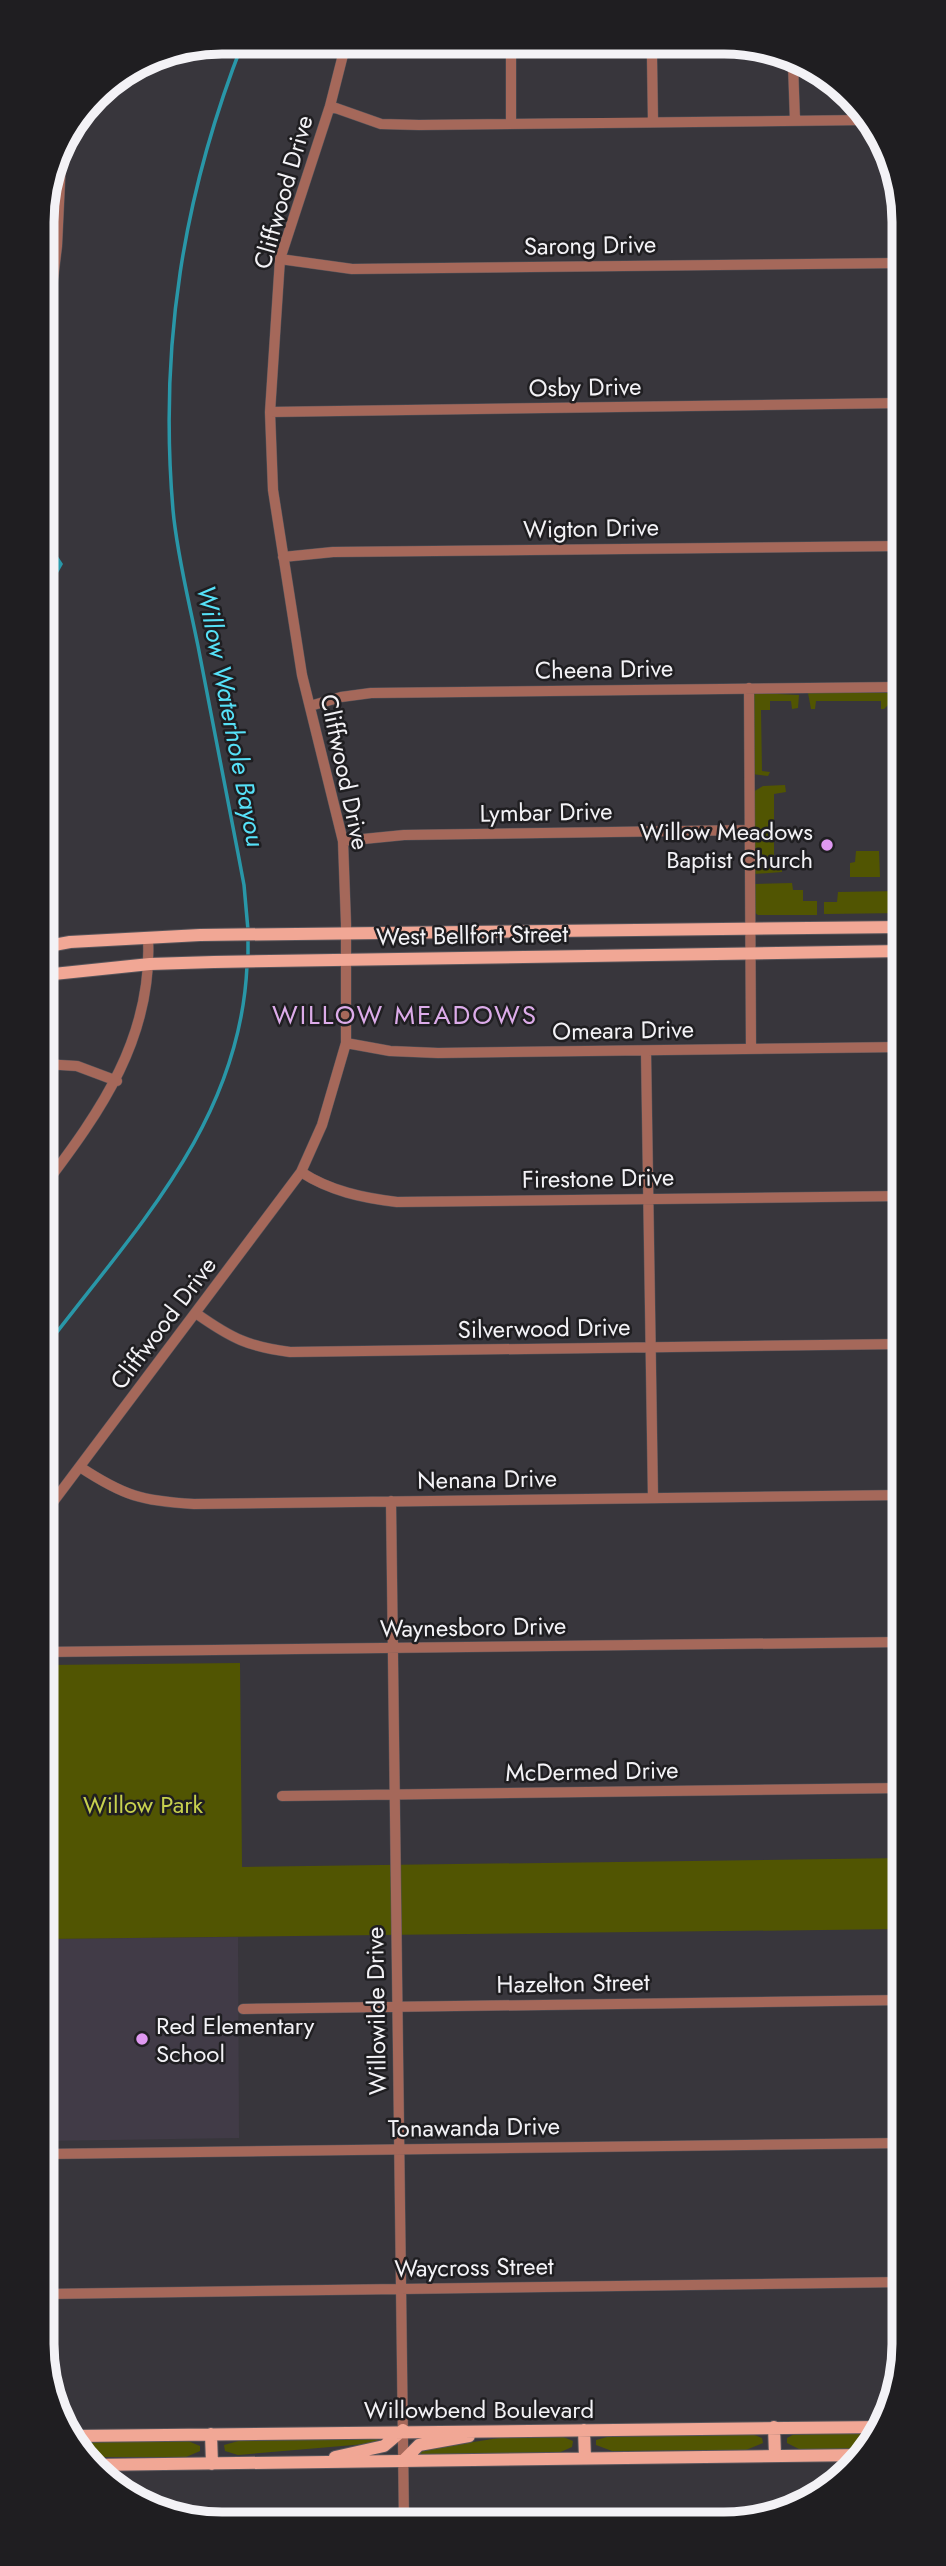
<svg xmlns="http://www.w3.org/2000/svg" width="946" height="2566" font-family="Jost,sans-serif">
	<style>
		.built { fill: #413b47 }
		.green { fill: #515502 }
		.water { fill: #2997a8 }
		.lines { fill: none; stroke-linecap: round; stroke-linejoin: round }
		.stream { stroke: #2997a8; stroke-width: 3.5 }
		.minor-casing { stroke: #56545a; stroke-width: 11 }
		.major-casing { stroke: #56545a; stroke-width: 14 }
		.minor { stroke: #a5685a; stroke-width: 10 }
		.major { stroke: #f1a795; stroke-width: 12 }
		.poi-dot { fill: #df98f1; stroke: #1f1e21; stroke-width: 2.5 }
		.labels { text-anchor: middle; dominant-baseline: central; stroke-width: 5; stroke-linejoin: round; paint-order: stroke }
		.street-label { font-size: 24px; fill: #f3f2f6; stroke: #1f1e21 }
		.poi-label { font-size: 24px; fill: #f3f2f6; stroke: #1f1e21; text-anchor: end }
		.park-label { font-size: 24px; fill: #c7d04e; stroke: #1f1e21 }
		.water-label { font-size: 26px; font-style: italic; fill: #56e1f8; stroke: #1f1e21 }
		.neighbourhood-label { font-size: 26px; letter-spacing: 2px; fill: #dcabe9; stroke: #1f1e21 }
		.rim { fill: none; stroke: #f3f2f6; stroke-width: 9 }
	</style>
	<rect width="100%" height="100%" fill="#38363c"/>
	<path class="built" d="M 238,1937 L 239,2138 L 45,2141 L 45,1939 Z"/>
	<path class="green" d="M 757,693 L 799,695 L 798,708 L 792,709 L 791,701 L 770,701 L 770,710 L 761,710 L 762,771 L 770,772 L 768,776 L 752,774 L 753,695 Z
		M 808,693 L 888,693 L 888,705 L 884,709 L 881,709 L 881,701 L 816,701 L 815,709 L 811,709 Z
		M 785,785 L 786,792 L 774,794 L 774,866 L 782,866 L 782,872 L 754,874 L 753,792 L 763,786 Z
		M 856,851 L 879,851 L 880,877 L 850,877 L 850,863 L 855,862 Z
		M 792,883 L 793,890 L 803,890 L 803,901 L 817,901 L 817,915 L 758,915 L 754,912 L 754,884 Z
		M 901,891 L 902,913 L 824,914 L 824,902 L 837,902 L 838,892 Z
		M 240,1663 L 242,1867 L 903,1858 L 903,1929 L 45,1939 L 45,1665 Z
		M 747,2432 L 762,2438 L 763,2443 L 746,2450 L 612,2451 L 596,2445 L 596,2440 L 618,2434 Z
		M 798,2432 L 879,2432 L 868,2449 L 801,2450 L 787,2443 L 787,2438 Z
		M 512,2436 L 561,2436 L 573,2441 L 572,2447 L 556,2454 L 420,2454 L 416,2451 Z
		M 378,2438 L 377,2443 L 238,2455 L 225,2451 L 224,2445 L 242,2440 Z
		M 188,2441 L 200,2446 L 200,2451 L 186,2457 L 87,2457 L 79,2442 Z"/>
	<path class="water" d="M 43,553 L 57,555 L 63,564 L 54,580 L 46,576 Z"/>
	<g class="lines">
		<path class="stream" d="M 243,42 C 183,195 159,346 173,510 C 177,555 189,601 198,646 C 213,725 229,805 244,885 L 248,930
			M 248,958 L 248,938
			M 44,1349 C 134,1230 240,1123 247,966"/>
		<g class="minor-casing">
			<path id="minor" d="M 652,57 L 653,122
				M 511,58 L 511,124
				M 793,64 L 795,121
				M 330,106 L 381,124 L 419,125 L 865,120
				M 42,210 L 42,209
				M 280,259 L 352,269 L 901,263
				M 43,362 L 57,246 L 62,140
				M 270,412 L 901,403
				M 283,557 L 333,552 L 901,546
				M 749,688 L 751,1049
				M 310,706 L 341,697 L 371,693 L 901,687
				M 343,841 L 404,835 L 749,830
				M 346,1043 L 390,1051 L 438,1053 L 902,1047
				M 646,1051 L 653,1498
				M 44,1064 L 77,1066 L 117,1081
				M 301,1172 C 330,1191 363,1198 397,1202 L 902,1196
				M 44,1186 C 101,1111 153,1037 148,938
				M 197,1314 C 231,1338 249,1347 290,1352 L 902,1344
				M 80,1467 C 124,1496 142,1501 194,1504 L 902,1495
				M 391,1501 L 404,2521
				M 44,1514 L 301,1172 L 322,1125 L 346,1043 L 346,924 L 343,841 L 302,675 L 273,490 L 270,412 L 280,259 L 330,106 L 346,43
				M 44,1652 L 903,1642
				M 282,1796 L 903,1788
				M 243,2009 L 903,2000
				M 45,2154 L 903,2143
				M 45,2294 L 904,2282"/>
		</g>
		<g class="major-casing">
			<path id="major" d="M 43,947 L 70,942 L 200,935 L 902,927
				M 44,975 L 150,964 L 214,962 L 902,951
				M 774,2427 L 775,2455
				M 584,2430 L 585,2458
				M 211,2434 L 212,2464
				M 76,2436 L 882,2427
				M 335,2457 L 384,2446 L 403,2430
				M 403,2461 L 419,2445 L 469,2436
				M 91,2465 L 864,2455"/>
		</g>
		<use href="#minor" class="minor"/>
		<use href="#major" class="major"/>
	</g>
	<g class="poi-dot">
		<circle cx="827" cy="845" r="7"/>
		<circle cx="142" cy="2039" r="7"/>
	</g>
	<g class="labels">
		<g class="street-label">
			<text transform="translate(283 192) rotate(-74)">Cliffwood Drive</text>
			<text transform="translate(590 245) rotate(-1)">Sarong Drive</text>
			<text transform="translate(585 387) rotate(-1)">Osby Drive</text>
			<text transform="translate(591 528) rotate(-1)">Wigton Drive</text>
			<text transform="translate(604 669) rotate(-1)">Cheena Drive</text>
			<text transform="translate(345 772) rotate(78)">Cliffwood Drive</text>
			<text transform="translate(546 812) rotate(-1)">Lymbar Drive</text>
			<text transform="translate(472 935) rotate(-1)">West Bellfort Street</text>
			<text transform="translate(623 1030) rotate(-1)">Omeara Drive</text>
			<text transform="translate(598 1178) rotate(-1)">Firestone Drive</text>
			<text transform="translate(163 1323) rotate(-53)">Cliffwood Drive</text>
			<text transform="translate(544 1328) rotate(-1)">Silverwood Drive</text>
			<text transform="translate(487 1479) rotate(-1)">Nenana Drive</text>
			<text transform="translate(473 1627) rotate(-1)">Waynesboro Drive</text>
			<text transform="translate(592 1771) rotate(-1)">McDermed Drive</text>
			<text transform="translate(573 1983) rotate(-1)">Hazelton Street</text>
			<text transform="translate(376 2011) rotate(-91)">Willowilde Drive</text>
			<text transform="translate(474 2127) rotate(-1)">Tonawanda Drive</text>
			<text transform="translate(474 2267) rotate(-1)">Waycross Street</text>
			<text x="479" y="2409">Willowbend Boulevard</text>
		</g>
		<g class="poi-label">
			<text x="813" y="831">Willow Meadows<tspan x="813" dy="28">Baptist Church</tspan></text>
			<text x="156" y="2025" text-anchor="start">Red Elementary<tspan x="156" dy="28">School</tspan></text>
		</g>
		<g class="park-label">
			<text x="143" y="1804">Willow Park</text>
		</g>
		<g class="water-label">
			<text transform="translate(231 716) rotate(79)">Willow Waterhole Bayou</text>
		</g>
		<g class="neighbourhood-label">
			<text x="405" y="1015">WILLOW MEADOWS</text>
		</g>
	</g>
	<path d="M0 0H946V2566H0ZM222 54H724A168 168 0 0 1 892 222V2344A168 168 0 0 1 724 2512H222A168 168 0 0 1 54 2344V222A168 168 0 0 1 222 54Z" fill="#1f1e21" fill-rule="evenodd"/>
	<path class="rim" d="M222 54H724A168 168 0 0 1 892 222V2344A168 168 0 0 1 724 2512H222A168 168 0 0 1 54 2344V222A168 168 0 0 1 222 54Z"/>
</svg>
